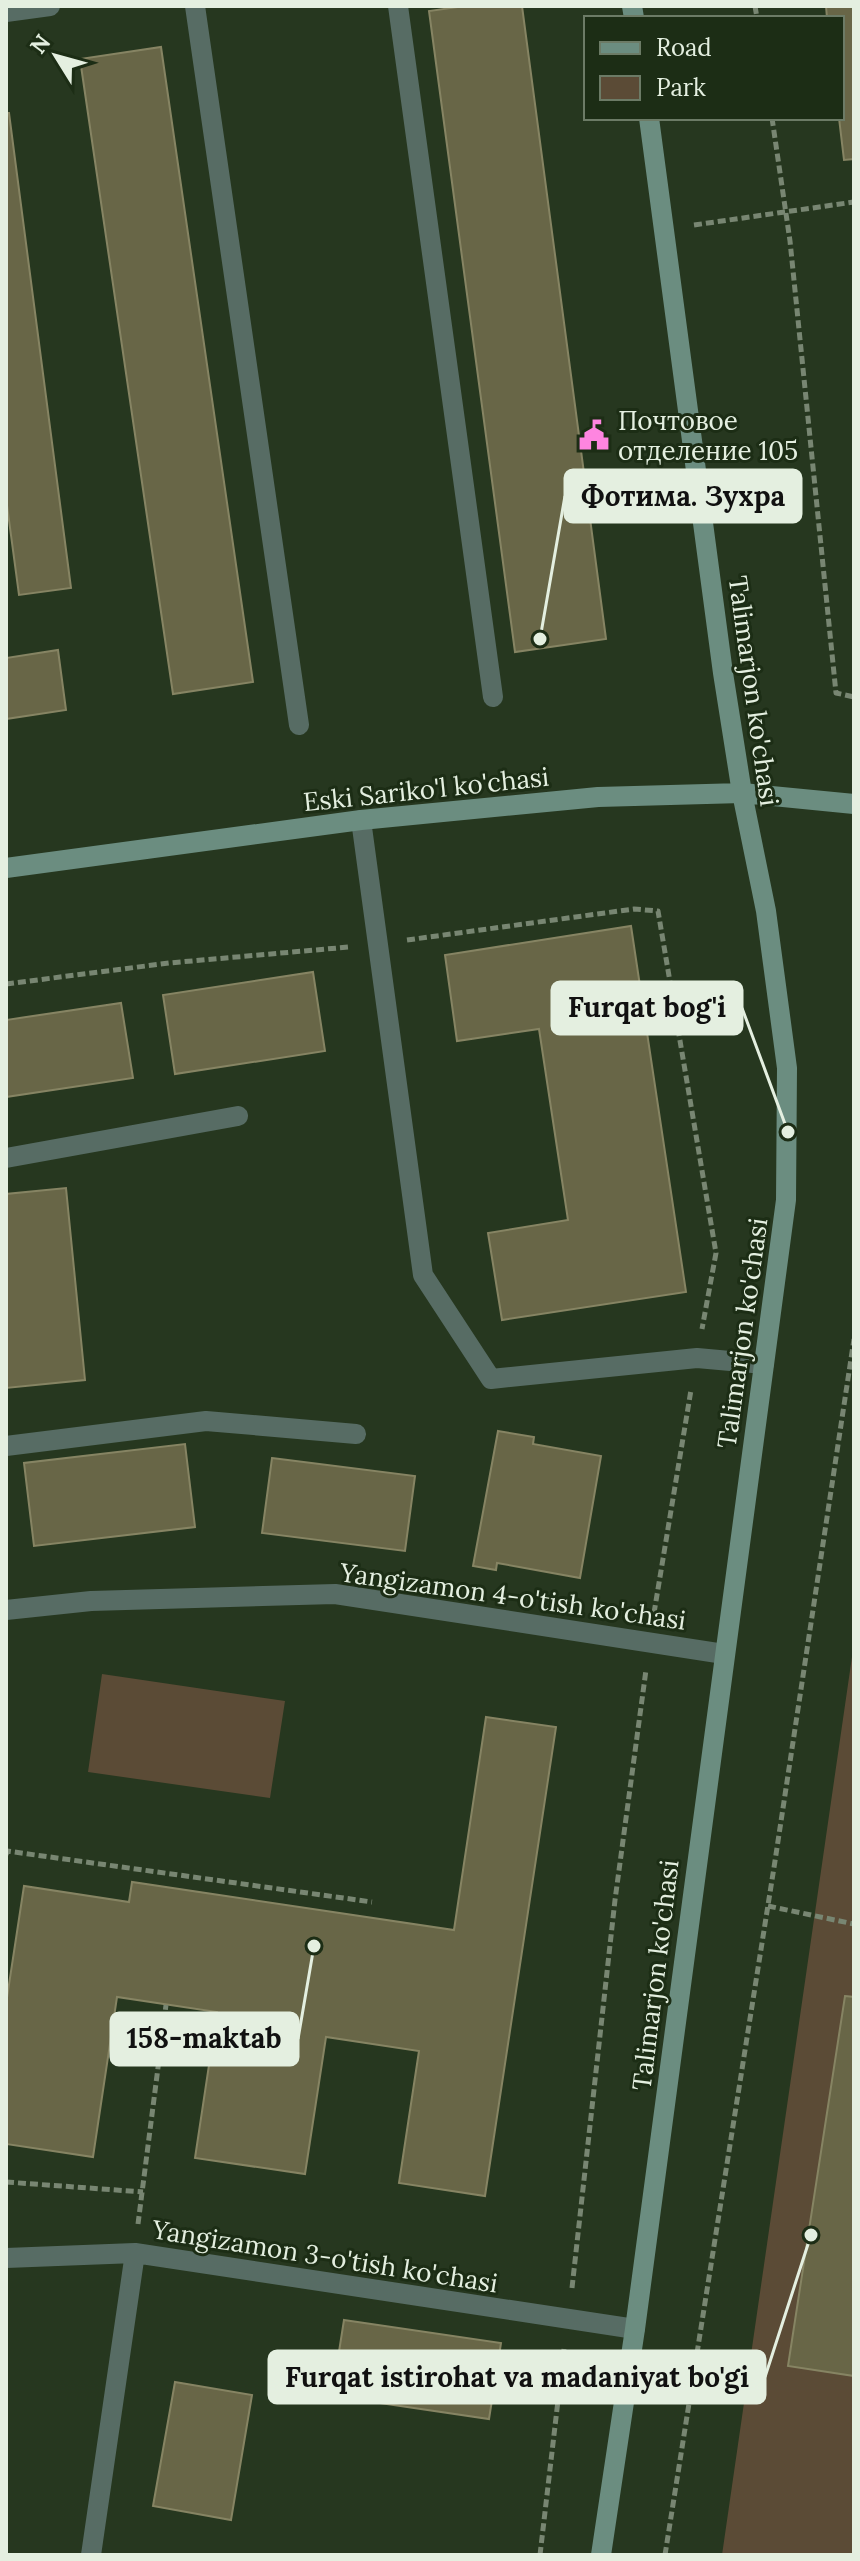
<svg xmlns="http://www.w3.org/2000/svg" width="860" height="2561" font-family="Lora,serif">
	<style>
		.green { fill: #5b4b36 }
		.building { fill: #686647; stroke: #868463; stroke-width: 2 }
		.lines { fill: none; stroke-linecap: round; stroke-linejoin: round }
		.path { stroke: #788672; stroke-width: 5; stroke-dasharray: 8 4; stroke-linecap: butt }
		.lane { stroke: #576c64; stroke-width: 20 }
		.street { stroke: #576c64; stroke-width: 20 }
		.secondary { stroke: #6b8d80; stroke-width: 20 }
		.labels { text-anchor: middle; dominant-baseline: central; stroke-width: 6; stroke-linejoin: round; paint-order: stroke }
		.poi-label { font-size: 26px; fill: #e4efe0; stroke: #1c2d15; text-anchor: start }
		.street-label { font-size: 26px; fill: #e4efe0; stroke: #1c2d15 }
		.leader { fill: none; stroke: #e4efe0; stroke-width: 3 }
		.callout-dot { fill: #e4efe0; stroke: #1c2d15; stroke-width: 3 }
		.callout { fill: #e4efe0; stroke: #e4efe0; stroke-width: 3 }
		.callout-label { font-size: 28px; text-anchor: middle; font-weight: bold; fill: #111 }
	</style>
	<rect width="100%" height="100%" fill="#26371f"/>
	<path class="green" d="M 854,1643 L 854,2555 L 722,2555 Z
		M 102,1674 L 285,1701 L 270,1798 L 88,1772 Z"/>
	<path class="building" d="M 465,6 L 522,6 L 606,639 L 515,652 L 429,11 Z
		M 826,6 L 854,6 L 854,159 L 844,160 L 839,118 L 842,118 L 842,18 L 827,18 Z
		M 161,47 L 253,682 L 173,694 L 80,59 Z
		M 6,113 L 9,113 L 71,588 L 19,595 L 6,498 Z
		M 58,650 L 66,710 L 6,719 L 6,658 Z
		M 631,926 L 686,1292 L 502,1320 L 488,1233 L 568,1220 L 539,1029 L 457,1041 L 445,955 Z
		M 313,972 L 325,1051 L 175,1074 L 163,995 Z
		M 121,1003 L 133,1078 L 6,1097 L 6,1020 Z
		M 66,1188 L 85,1380 L 6,1388 L 6,1194 Z
		M 498,1431 L 534,1437 L 533,1444 L 601,1456 L 580,1578 L 497,1563 L 496,1570 L 473,1566 Z
		M 185,1444 L 195,1527 L 34,1546 L 24,1463 Z
		M 272,1458 L 415,1476 L 405,1551 L 262,1533 Z
		M 486,1717 L 556,1727 L 485,2196 L 399,2183 L 419,2051 L 326,2037 L 305,2174 L 195,2158 L 217,2012 L 117,1997 L 93,2157 L 6,2144 L 6,2004 L 24,1886 L 129,1902 L 132,1882 L 454,1930 Z
		M 845,1996 L 854,1997 L 854,2376 L 788,2366 Z
		M 344,2320 L 501,2343 L 489,2419 L 332,2396 Z
		M 175,2382 L 252,2395 L 231,2520 L 153,2506 Z"/>
	<g class="lines">
		<path class="path" d="M 755,6 L 757,18
			M 772,118 L 790,241 L 836,693 L 854,697
			M 694,225 L 854,202
			M 407,940 L 634,909 L 658,911 L 716,1253 L 702,1329
			M 6,984 L 169,963 L 349,947
			M 654,1613 L 691,1390
			M 6,1855 L 7,1851 L 372,1902
			M 768,1906 L 854,1924
			M 6,2182 L 143,2192
			M 138,2224 L 166,2005
			M 572,2288 L 615,1900 L 646,1670
			M 540,2555 L 564,2349
			M 665,2555 L 775,1861 L 854,1339"/>
		<path class="lane" d="M 195,6 L 299,725
			M 398,6 L 493,697
			M 6,12 L 50,6
			M 361,820 L 423,1275 L 491,1379 L 697,1358 L 764,1364
			M 6,1158 L 238,1116
			M 6,1446 L 206,1421 L 356,1434"/>
		<path class="street" d="M 6,1610 L 91,1601 L 335,1594 L 724,1654
			M 6,2258 L 135,2253 L 635,2329
			M 91,2555 L 135,2253"/>
		<path class="secondary" d="M 632,6 L 634,18
			M 6,868 L 361,820 L 598,797 L 742,793 L 854,804
			M 601,2555 L 635,2329 L 786,1200 L 787,1068 L 766,911 L 742,793 L 723,673 L 649,118"/>
	</g>
	<defs>
		<g id="civic-bare" transform="scale(2.4)"><path d="M-.6-6.5H3V-4.5H.6V-3L4-1V1h2V6H-6V1h2V-1L-.6-3ZM-1.2 2.5V6h2.4V2.5Z" fill="#fe85e0" stroke="#1c2d15" stroke-width="2.5" paint-order="stroke"/></g>
	</defs>
	<g fill-rule="evenodd">
		<use href="#civic-bare" x="594" y="435"/>
	</g>
	<g class="labels">
		<g class="poi-label">
			<text x="618" y="420">Почтовое<tspan x="618" dy="30">отделение 105</tspan></text>
		</g>
		<g class="street-label">
			<text transform="translate(754 691) rotate(82)">Talimarjon ko'chasi</text>
			<text transform="translate(426 789) rotate(-6)">Eski Sariko'l ko'chasi</text>
			<text transform="translate(742 1333) rotate(-82)">Talimarjon ko'chasi</text>
			<text transform="translate(513 1596) rotate(8)">Yangizamon 4-o'tish ko'chasi</text>
			<text transform="translate(655 1975) rotate(-83)">Talimarjon ko'chasi</text>
			<text transform="translate(325 2256) rotate(9)">Yangizamon 3-o'tish ko'chasi</text>
		</g>
	</g>
	<path class="leader" d="M540 639L565 496M788 1132L742 1008M314 1946L298 2039M811 2235L765 2377"/>
	<g class="callout-dot">
		<circle cx="540" cy="639" r="8"/>
		<circle cx="788" cy="1132" r="8"/>
		<circle cx="314" cy="1946" r="8"/>
		<circle cx="811" cy="2235" r="8"/>
	</g>
	<g class="callout">
		<rect x="565" y="470" width="236" height="52" rx="8"/>
		<rect x="552" y="982" width="190" height="52" rx="8"/>
		<rect x="111" y="2013" width="187" height="52" rx="8"/>
		<rect x="269" y="2351" width="496" height="52" rx="8"/>
	</g>
	<g class="callout-label">
		<text x="683" y="506">Фотима. Зухра</text>
		<text x="647" y="1017">Furqat bog'i</text>
		<text x="204" y="2048">158-maktab</text>
		<text x="517" y="2387">Furqat istirohat va madaniyat bo'gi</text>
	</g>
	<rect width="860" height="2561" fill="none" stroke="#e4efe0" stroke-width="16"/>
	<rect x="584" y="16" width="260" height="104" fill="#1c2d15" stroke="#6c7b66" stroke-width="2"/>
	<rect x="600" y="42" width="40" height="12" fill="#6b8d80" stroke="#6c7b66" stroke-width="2"/>
	<text x="656" y="56" font-size="24" fill="#e4efe0">Road</text>
	<rect x="600" y="76" width="40" height="24" fill="#5b4b36" stroke="#6c7b66" stroke-width="2"/>
	<text x="656" y="96" font-size="24" fill="#e4efe0">Park</text>
	<g transform="translate(56 56) rotate(307)" stroke="#1c2d15" stroke-width="6" paint-order="stroke">
	<path d="M0-6L14 30L0 20L-14 30Z" fill="#e4efe0"/>
	<text y="-12" font-size="22" font-weight="bold" text-anchor="middle" fill="#e4efe0">N</text>
	</g>
</svg>
